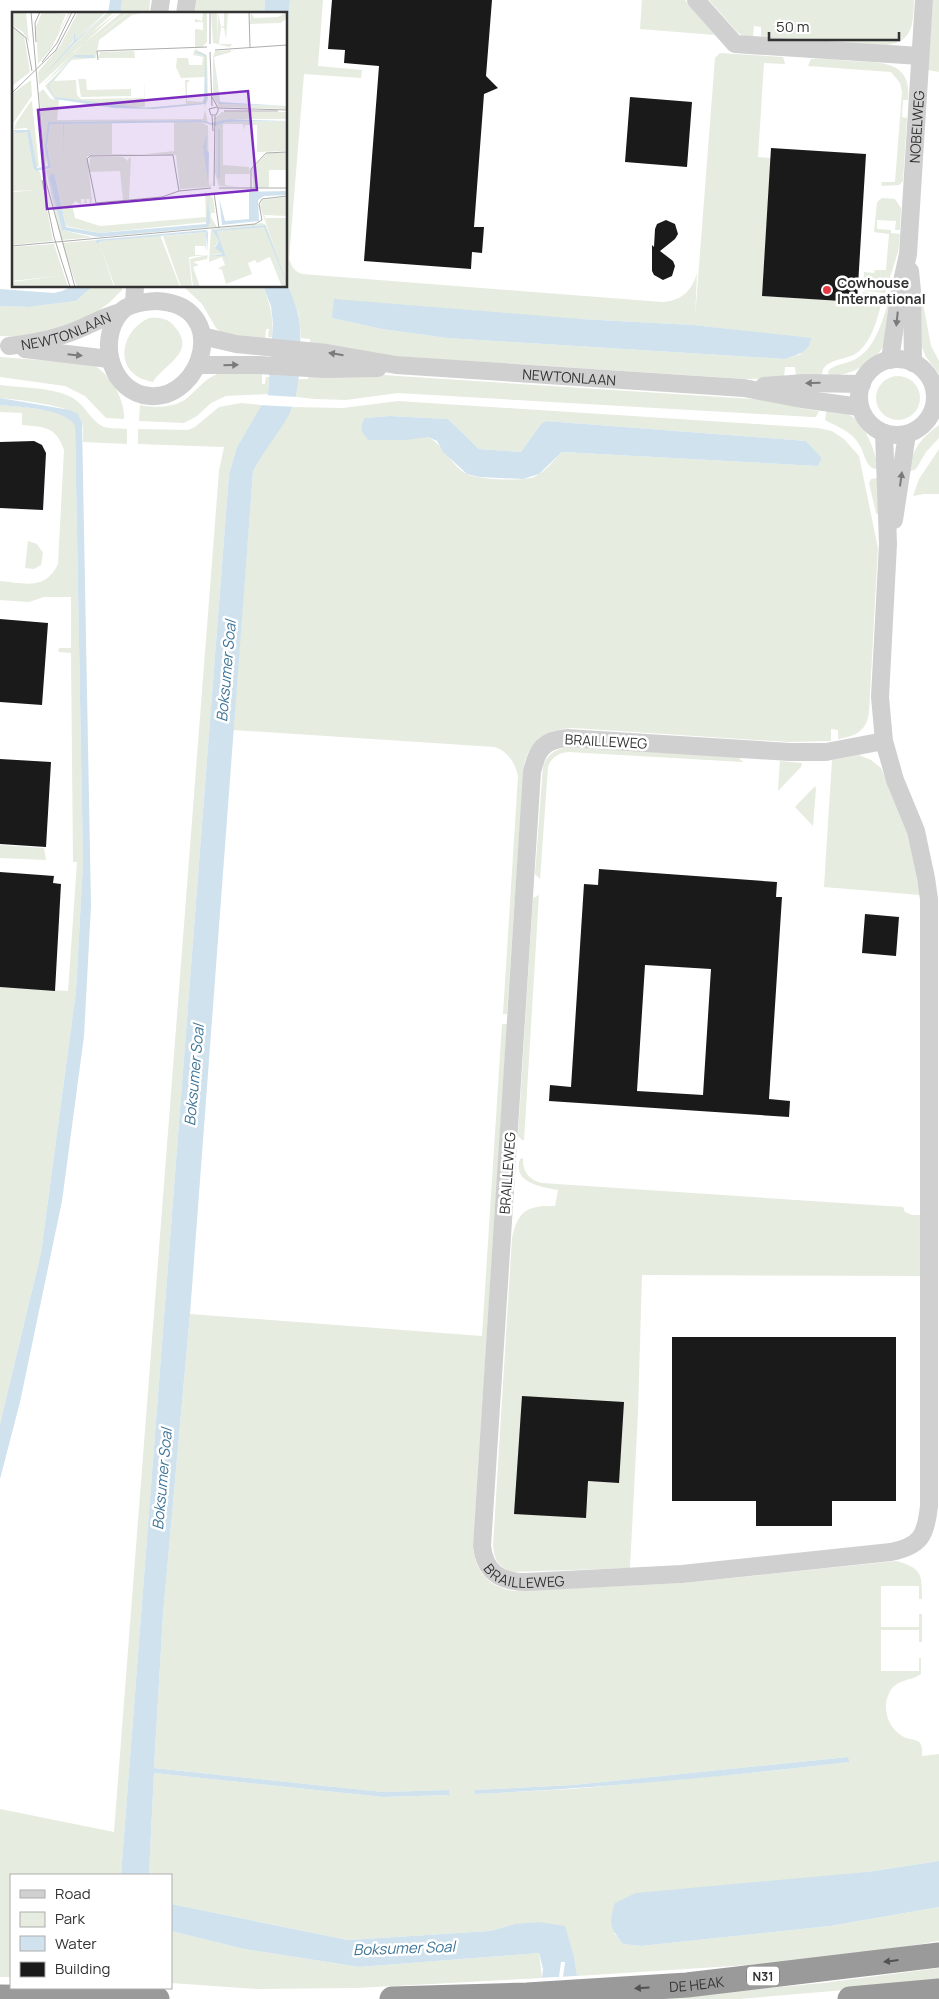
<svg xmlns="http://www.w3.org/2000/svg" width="939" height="1999" font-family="Manrope,sans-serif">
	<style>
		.green { fill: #e6ecdf; fill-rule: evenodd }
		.water { fill: #cfe2ee }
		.pier { fill: #fff }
		.building { fill: #1a1a1a; fill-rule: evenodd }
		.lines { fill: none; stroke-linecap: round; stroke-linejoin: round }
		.minor { stroke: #d0d0d0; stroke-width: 18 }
		.highway { stroke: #9a9a9a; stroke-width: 25 }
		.oneway { fill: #7a7a7a }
		.oneway2 { fill: #525252 }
		.poi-dot { fill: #e63946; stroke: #fff; stroke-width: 2 }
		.labels { text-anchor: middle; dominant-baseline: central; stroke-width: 5; stroke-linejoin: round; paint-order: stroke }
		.shield { fill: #fff; stroke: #707070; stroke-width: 1 }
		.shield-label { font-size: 12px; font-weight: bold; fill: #333 }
		.street-label { font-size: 14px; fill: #333; stroke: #fff }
		.poi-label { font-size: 14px; font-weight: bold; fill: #333; stroke: #fff; text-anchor: start }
		.water-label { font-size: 15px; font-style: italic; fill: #3f7597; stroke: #fff }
		.inset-road { fill: none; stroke: #adadad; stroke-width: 1 }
		.view { fill: #7b2cbf; fill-opacity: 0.15; stroke: #7b2cbf; stroke-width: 2.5 }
		.inset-edge { fill: none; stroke: #333; stroke-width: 2.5 }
	</style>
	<rect width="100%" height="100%" fill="#fff"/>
	<path class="green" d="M 122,0 L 150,0 L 149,14 L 121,14 Z
		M 192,0 L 265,0 L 264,14 L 191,14 Z
		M 290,0 L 323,0 L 318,66 L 362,70 L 361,78 L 304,74 L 289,259 C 292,267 294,271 302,274 L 662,302 C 681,301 692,291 697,273 L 695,318 L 715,58 L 720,53 L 783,57 L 785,64 L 764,63 L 758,157 L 771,158 L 762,296 L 861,302 L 863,292 L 884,295 C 878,314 874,339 858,352 C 847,361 822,358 822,375 L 796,377 L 795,367 L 785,367 L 784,378 L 747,379 L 392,356 L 310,344 L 310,339 L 301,338 L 299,315 L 286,282 L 286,40 ZM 332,318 L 581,319 L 693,325 L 745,331 L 802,354 L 785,359 L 447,338 L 382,329 Z
		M 642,0 L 685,0 L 715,35 L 640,29 Z
		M 709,0 L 914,0 C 913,23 914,42 886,45 L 761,37 L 761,27 L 754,26 L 753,37 L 745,37 L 738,33 Z
		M 933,0 L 939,0 L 939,72 L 928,70 Z
		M 811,59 C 824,58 838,60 850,61 C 880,63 912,59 908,100 L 903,100 L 902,117 L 907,118 L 903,181 L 899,185 L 882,186 L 881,184 L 882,182 L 895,182 L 902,92 L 900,83 L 891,72 L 808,66 Z
		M 882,198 L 895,199 L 901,208 L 900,230 L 895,230 L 896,221 L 877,220 L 877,229 L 891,230 L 891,233 L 900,234 L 898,252 L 885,293 L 863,291 L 864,272 L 874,273 L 875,270 L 886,270 L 889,234 L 874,232 L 877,202 Z
		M 894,281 L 885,344 C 872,365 852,375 829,376 L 828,371 C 835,363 850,364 859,357 C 880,343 887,304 894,281 Z
		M 919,282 L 931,346 L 939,361 L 939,374 L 926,357 L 921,345 Z
		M 93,286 L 122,286 L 122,290 L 110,302 L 89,318 L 27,337 L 0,336 L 0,306 L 29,307 L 76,301 Z
		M 183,286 L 263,286 C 270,304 274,318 272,337 L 268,337 L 269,329 L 266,329 L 265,340 L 221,332 L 216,328 L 202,304 Z
		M 149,318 C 158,317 168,318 174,326 C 198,352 164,364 153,382 C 114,376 117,333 149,318 Z
		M 0,357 L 92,364 C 110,374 125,398 124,419 L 106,418 L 85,396 L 65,386 L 0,377 Z
		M 220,373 L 262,373 L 262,384 L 265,384 L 266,377 L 269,377 L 268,394 L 226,396 L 211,403 L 197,416 L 184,423 L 139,421 L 140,405 C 155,408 173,408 186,399 C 198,389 205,378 220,373 Z
		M 308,375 L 383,375 L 783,401 L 800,404 L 799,408 L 819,411 L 816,417 L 812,417 L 398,393 L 346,400 L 315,399 L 296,397 L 298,379 L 308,379 Z
		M876 398a22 22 0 1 1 44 0a22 22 0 1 1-44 0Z
		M 0,385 C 22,388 49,387 69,396 C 85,403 90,421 104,427 C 111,429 120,428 127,429 L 127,444 L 83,442 C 83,433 84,423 79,416 C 72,406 14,399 0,398 Z
		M 398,401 L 818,428 L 832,431 L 844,439 L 859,456 L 878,548 L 869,712 C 867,731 856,736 838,739 L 838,730 L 831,729 L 831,741 L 789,742 L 573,728 C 548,729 529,741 524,765 L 507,1014 L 503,1014 L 518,776 C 515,763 508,751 494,747 L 233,730 L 253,472 L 260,458 L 293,407 L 343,408 ZM 389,416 L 448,419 L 479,449 L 521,452 L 541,424 L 546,421 L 806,441 L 822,458 L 818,466 L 562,452 C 554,460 546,471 536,476 C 525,482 478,480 467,474 C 450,465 444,445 428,437 L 365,418 Z
		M 241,403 L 262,405 L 237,447 L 229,474 L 121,1875 L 11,1875 L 11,1977 L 0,1977 L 0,1809 L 114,1832 L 219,471 L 224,447 L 138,444 L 138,429 L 188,430 L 195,427 L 219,407 Z
		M 0,405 C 18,407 66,408 75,425 L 83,862 L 76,991 L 41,1253 L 0,1424 L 0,987 L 68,991 L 77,862 L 73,862 L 71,653 L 59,652 L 58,650 L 60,648 L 71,648 L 71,597 L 44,597 L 29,602 L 0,600 L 0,581 C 25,583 45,591 58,564 L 64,450 C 56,426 44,427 22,425 L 22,413 L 0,412 Z
		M 827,408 C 833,410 840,410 846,413 C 864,420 876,451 878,469 C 866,470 865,454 860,446 C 852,431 839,428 825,420 Z
		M 939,425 L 939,438 L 926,452 L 916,469 L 909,472 C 912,449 920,439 939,425 Z
		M 939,449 L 939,494 L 924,494 L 913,496 L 919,479 Z
		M 877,478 L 879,515 L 876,513 L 869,483 L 871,479 Z
		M 28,541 L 37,544 L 43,553 L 41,565 L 34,569 L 25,568 Z
		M 568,747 L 738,757 L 743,762 L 568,752 C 558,753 551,758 548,767 L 540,879 L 535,874 L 543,766 C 548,754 555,749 568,747 Z
		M 859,755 L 871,760 L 881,768 L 908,833 L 920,895 L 824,887 L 832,760 Z
		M 780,761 L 802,763 L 801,767 L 778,791 Z
		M 815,786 L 816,789 L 813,826 L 795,807 Z
		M 0,845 L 44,848 L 46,860 L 0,858 Z
		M 539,895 L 524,1140 L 522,1140 L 518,1136 L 533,898 Z
		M 502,1024 L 507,1024 L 473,1547 C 476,1573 489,1587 514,1591 L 683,1583 L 896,1561 C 922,1568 922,1574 922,1599 L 919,1599 L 919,1586 L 881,1586 L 881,1627 L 919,1627 L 919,1614 L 922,1614 L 922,1642 L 919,1642 L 919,1630 L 881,1630 L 881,1671 L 919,1671 L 919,1658 L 921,1658 L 921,1674 C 913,1680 901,1679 893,1687 C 880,1703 886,1728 904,1737 C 908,1739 915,1739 919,1742 C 923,1745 922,1752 922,1756 L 939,1754 L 939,1861 L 867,1872 L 614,1933 L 623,1944 L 641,1946 L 830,1926 L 939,1907 L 939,1941 L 826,1960 L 577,1976 L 574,1956 L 564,1926 L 515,1924 L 490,1931 L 348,1940 L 171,1904 L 171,1875 L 149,1875 L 154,1773 L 383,1797 L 450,1795 L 449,1790 L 383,1792 L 154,1768 L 163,1615 L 190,1314 L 482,1336 ZM 848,1757 L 848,1762 L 771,1771 L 573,1789 L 474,1794 L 475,1790 L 573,1785 Z
		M 523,1158 C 522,1171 529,1180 542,1183 L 903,1207 L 905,1212 L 912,1215 L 920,1215 L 920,1276 L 642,1275 L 638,1412 L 630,1568 L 511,1572 C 497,1565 495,1561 493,1546 L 512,1238 C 518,1210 528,1205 555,1206 L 558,1190 C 542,1187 512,1183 520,1159 Z
		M 171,1931 L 244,1949 L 359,1967 L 539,1953 L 542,1978 L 357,1988 L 257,1989 L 171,1983 Z
		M 939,1968 L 939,1982 L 739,1999 L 647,1999 L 823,1983 Z"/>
	<path class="water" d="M 110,0 L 122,0 L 121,14 L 108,14 Z
		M 265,0 L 290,0 L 286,40 L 286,14 L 264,14 Z
		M 286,282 C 291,292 295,303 298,314 C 303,331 300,391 293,406 C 284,428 264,448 253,472 L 190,1314 L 163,1615 L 154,1768 L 383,1792 L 449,1790 L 450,1795 L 383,1797 L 154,1773 L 149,1875 L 121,1875 L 229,474 L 237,447 L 268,394 L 273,324 L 271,306 L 263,286 L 286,286 Z
		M 73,286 L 93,286 L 76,301 L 29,307 L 0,306 L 0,289 L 54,293 L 62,291 Z
		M 334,299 L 581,319 L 693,325 L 811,338 C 810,352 797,355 785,359 L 447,338 L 382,329 L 332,318 Z
		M 0,398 L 70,410 L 78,414 L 82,422 L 91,906 L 84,1036 L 62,1201 L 20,1402 L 0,1479 L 0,1424 L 41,1253 L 76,991 L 83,862 L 75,426 C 66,408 18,407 0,405 Z
		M 389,416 L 448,419 L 479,449 L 521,452 L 541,424 L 546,421 L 806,441 L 822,458 L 818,466 L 562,452 L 539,474 L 523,479 L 479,477 L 467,474 L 443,452 L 437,441 L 428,437 L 406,440 L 369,440 C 361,433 359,427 365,418 Z
		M 848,1757 L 849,1762 C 724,1777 600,1788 474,1794 L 475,1790 L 573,1785 Z
		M 939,1861 L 939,1907 L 830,1926 L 641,1946 L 623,1944 C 609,1927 609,1923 615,1903 L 636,1893 L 867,1872 Z
		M 171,1904 L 348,1940 L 490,1931 L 515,1924 L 539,1922 L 565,1926 L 574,1956 L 577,1976 L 542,1978 L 543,1969 L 539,1953 L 359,1967 L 244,1949 L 171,1931 Z"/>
	<path class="pier" d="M 264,395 L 296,397 L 299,397 L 296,407 L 259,405 Z
		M 561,1962 L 565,1962 L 563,1977 L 580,1976 L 579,1978 L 565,1979 L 564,1989 L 541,1999 L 540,1978 L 559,1977 Z"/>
	<path class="building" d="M 332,0 L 492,0 L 486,76 L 498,88 L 484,94 L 474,227 L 484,227 L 482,253 L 472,252 L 471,269 L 364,261 L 379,66 L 344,63 L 345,50 L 328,49 Z
		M 630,97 L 692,102 L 687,167 L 625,162 Z
		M 771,148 L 866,154 L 857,302 L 762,296 Z
		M 666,220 L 675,224 L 678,234 L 675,239 L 660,251 L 673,261 L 675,266 L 672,276 L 663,280 L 654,275 L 652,271 L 652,245 L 654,247 L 655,229 L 657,224 Z
		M 34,441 L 42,445 L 46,453 L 43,510 L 0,508 L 0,442 Z
		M 0,619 L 48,623 L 42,705 L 0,702 Z
		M 0,759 L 51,762 L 46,847 L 0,844 Z
		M 599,869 L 777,882 L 776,897 L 782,897 L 769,1099 L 790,1101 L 789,1117 L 549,1101 L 550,1085 L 571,1087 L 584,884 L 598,885 ZM 645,965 L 711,969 L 703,1095 L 637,1091 Z
		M 0,872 L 54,876 L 53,883 L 61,884 L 55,991 L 0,987 Z
		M 865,914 L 899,917 L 896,956 L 862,953 Z
		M 672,1337 L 896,1337 L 896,1501 L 832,1501 L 832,1526 L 756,1526 L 756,1501 L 672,1501 Z
		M 522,1396 L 624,1402 L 619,1483 L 588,1481 L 586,1518 L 514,1514 Z"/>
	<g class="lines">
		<g class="minor">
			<path d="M 696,0 L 735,44 L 920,56"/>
			<path d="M 159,14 L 161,0"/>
			<path d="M 185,14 L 187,0"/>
			<path d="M 910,271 L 912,291 L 913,363"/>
			<path d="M 156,301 C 232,304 203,400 150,396 C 111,393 97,341 120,313 C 128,303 144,302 156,301 Z"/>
			<path d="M 134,304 L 135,286"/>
			<path id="s1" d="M 202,336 L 236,344 L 327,353 L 396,365 L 744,388 L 802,399 L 860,407"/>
			<path id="s2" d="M 9,346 C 33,343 56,339 77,330 C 92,324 105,316 121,312"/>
			<path d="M 25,349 L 109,359"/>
			<circle cx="897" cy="397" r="38"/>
			<path id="s3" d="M 890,360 L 900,291 L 908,254 L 924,0"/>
			<path d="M 198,365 L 259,365 L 325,369 L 378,368"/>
			<path d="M 764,386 L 805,383 L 862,384"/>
			<path d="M 894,520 L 907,434"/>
			<path id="s4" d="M 884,741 L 826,752 L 790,752 L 567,738 C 544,740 537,749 532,772 L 482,1546 C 485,1572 500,1582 526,1582 L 682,1574 L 891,1552 C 921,1546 926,1535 929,1506 L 929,899 L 926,878 L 916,831 L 895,780 L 884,741 L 880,697 L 888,544 L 884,433"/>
		</g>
		<g class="highway">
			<path d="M 0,1997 L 157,1999"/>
			<path id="s5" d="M 392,1999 L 527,1995 L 687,1985 L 939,1955"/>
			<path d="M 850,1999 L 939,1991"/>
		</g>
	</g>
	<defs><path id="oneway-solid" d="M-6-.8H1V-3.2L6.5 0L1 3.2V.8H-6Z" transform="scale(1.25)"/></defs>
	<g class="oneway">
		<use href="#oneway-solid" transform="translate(897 319) rotate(96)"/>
		<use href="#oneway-solid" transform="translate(336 354) rotate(-171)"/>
		<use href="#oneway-solid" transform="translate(75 355) rotate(6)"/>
		<use href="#oneway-solid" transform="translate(231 365) rotate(-1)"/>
		<use href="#oneway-solid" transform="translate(813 383) rotate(179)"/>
		<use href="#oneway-solid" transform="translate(901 479) rotate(-82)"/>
	</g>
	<g class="oneway2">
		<use href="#oneway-solid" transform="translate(891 1961) rotate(173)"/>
		<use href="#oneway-solid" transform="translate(642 1988) rotate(176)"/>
	</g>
	<circle class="poi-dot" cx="827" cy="290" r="5"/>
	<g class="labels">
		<rect class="shield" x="747" y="1966.5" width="32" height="19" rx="4"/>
		<g class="shield-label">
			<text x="763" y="1976">N31</text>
		</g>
		<g class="street-label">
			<text stroke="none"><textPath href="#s3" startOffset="235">NOBELWEG</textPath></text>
			<text stroke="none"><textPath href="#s2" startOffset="59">NEWTONLAAN</textPath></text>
			<text stroke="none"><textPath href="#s1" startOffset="370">NEWTONLAAN</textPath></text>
			<text transform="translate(606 741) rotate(3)">BRAILLEWEG</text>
			<text transform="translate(507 1173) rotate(-86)">BRAILLEWEG</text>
			<text stroke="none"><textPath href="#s4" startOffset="1209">BRAILLEWEG</textPath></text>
			<text stroke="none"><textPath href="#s5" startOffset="305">DE HEAK</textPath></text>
		</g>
		<g class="poi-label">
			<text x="837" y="282">Cowhouse<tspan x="837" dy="16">International</tspan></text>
		</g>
		<g class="water-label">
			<text transform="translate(226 671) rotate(-85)">Boksumer Soal</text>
			<text transform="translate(194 1075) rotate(-85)">Boksumer Soal</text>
			<text transform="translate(162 1479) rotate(-85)">Boksumer Soal</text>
			<text transform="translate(404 1948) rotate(-2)">Boksumer Soal</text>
		</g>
	</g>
	<g transform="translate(12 12)">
		<rect width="275" height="275" fill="#fff"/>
		<path d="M 0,0 L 14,0 L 17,31 L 11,20 L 0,13 ZM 30,0 L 54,2 L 46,21 L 55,5 L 56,1 L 53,0 L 58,1 L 38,38 L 26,52 L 24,15 ZM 66,0 L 94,0 L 64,28 L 62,17 L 62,28 L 47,47 L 96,0 L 102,0 L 79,21 L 106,0 L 27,73 L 26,60 L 48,34 ZM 110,0 L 116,0 L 71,36 L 117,0 L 134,0 L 120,3 L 87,28 L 84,46 L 59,48 L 42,69 L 64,68 L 65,83 L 69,87 L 132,86 L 132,69 L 133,96 L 174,92 L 173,68 L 178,68 L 175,71 L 175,89 L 190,90 L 193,85 L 193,65 L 169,66 L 164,55 L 165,46 L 176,46 L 177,53 L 190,53 L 191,45 L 181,43 L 183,37 L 195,43 L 196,87 L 192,97 L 193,91 L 144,96 L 105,95 L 43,85 L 35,73 L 43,87 L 47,87 L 45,108 L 191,107 L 193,98 L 196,111 L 189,108 L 37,110 L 34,155 L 27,81 L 31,77 L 38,86 L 32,84 L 43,88 L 33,74 L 69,38 L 30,74 L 64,38 ZM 191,0 L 195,0 L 195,30 L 190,35 L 183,35 L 183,17 L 191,18 L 191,10 L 183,10 L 183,7 L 190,9 ZM 199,0 L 205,0 L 205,31 L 206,0 L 209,15 L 212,14 L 212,0 L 216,0 L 214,27 L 212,16 L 209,15 L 207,32 L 220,32 L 218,35 L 201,31 ZM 239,0 L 242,6 L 266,5 L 275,0 L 275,6 L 269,11 L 238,12 ZM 0,14 L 12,23 L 18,60 L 0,74 ZM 122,39 L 123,46 L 86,46 L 88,40 ZM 203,39 L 219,38 L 219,40 L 202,45 L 207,92 L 275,94 L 275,97 L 207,95 L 201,85 L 201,45 ZM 66,67 L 74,67 L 75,78 L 119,77 L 119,84 L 69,85 ZM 19,68 L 20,84 L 0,113 L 0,82 ZM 19,89 L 20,90 L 27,155 L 24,154 L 15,116 L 2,117 L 5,111 L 0,117 ZM 210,100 L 275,100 L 275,107 L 216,107 L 204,111 L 203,106 ZM 275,109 L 275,139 L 245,140 L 245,113 L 233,113 L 232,118 L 231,112 L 211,112 L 211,153 L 237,155 L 238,162 L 213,162 L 213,173 L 224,175 L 207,174 L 203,161 L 204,114 L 214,110 ZM 206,117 L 208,118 L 208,168 L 206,165 ZM 162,110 L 189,110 L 196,114 L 197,174 L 201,170 L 198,175 L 168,177 L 164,143 L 134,142 L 162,139 ZM 100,111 L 100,142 L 133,142 L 75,144 L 80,188 L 79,191 L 77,191 L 78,187 L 74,187 L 75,191 L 72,191 L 73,187 L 69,187 L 69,192 L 63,189 L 60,193 L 63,206 L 88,214 L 194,205 L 193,180 L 201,186 L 203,201 L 199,201 L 199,205 L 205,215 L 49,228 L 34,158 L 39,156 L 35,134 L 38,112 ZM 43,164 L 54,214 L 88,221 L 195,210 L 193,215 L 79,225 L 50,218 L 37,165 ZM 1,119 L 15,120 L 21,155 L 28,160 L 41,229 L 0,233 L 0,180 L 27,178 L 0,179 ZM 255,141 L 275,141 L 275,158 L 257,158 L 257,175 L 242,176 L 240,157 ZM 78,145 L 111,145 L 116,149 L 117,146 L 119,145 L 117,187 L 111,188 L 108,159 L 77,160 ZM 275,185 L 275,204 L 252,203 L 256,212 L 254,206 L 275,206 L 275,271 L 252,213 L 200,218 L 207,229 L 203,234 L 211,242 L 199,243 L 212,244 L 215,252 L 210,235 L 205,235 L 209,234 L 205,219 L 252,214 L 275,275 L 270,275 L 258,245 L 245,251 L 243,248 L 236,251 L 240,262 L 214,272 L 210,258 L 206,256 L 213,253 L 210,245 L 197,250 L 199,217 L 250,211 L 254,213 L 266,244 L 248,195 L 250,188 ZM 195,218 L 83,228 L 87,232 L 89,229 L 148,223 L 168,275 L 103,275 L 88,233 L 102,275 L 65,275 L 50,231 L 195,218 L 196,219 L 195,240 ZM 194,220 L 194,240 L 193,234 L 183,234 L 183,243 L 194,243 L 177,245 L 180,275 L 169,275 L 151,224 ZM 42,232 L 56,275 L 0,275 L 0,270 L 46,264 L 0,269 L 0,235 ZM 196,243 L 195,247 L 181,250 L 187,253 L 181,255 L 188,275 L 181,275 L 178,247 Z" fill="#e6ecdf" fill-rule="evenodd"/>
		<path d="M 96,0 L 63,31 L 32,63 L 62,29 L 62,17 L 64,28 ZM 182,40 L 188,40 L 194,43 L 195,84 L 194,90 L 193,92 L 142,97 L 102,96 L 43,87 L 35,74 L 59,47 L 63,43 L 82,43 L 82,46 L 62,45 L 49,59 L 36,74 L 43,85 L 132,96 L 192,91 L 193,44 ZM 202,45 L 208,90 L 275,94 L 207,92 ZM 216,107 L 275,109 L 214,110 L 204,114 L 189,110 L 52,112 L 52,143 L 51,112 L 38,112 L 35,134 L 39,156 L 24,159 L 21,155 L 15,120 L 6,121 L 0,118 L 18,118 L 25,156 L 36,154 L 33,135 L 36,110 L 189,108 L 199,111 ZM 206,117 L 208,117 L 208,168 L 206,165 ZM 195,121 L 194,138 L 197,141 L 196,170 L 191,134 ZM 40,161 L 43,164 L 54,215 L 88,221 L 194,212 L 196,186 L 198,210 L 196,215 L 87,225 L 50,218 L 37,165 ZM 275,179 L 275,183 L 252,184 L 246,188 L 247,209 L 210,213 L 207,186 L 213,209 L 237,207 L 237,180 ZM 253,213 L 275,271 L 275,274 L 252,215 L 205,219 L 216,252 L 212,244 L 199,244 L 211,242 L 203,236 L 207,229 L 200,218 ZM 194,218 L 196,222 L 195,240 L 194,220 L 89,229 L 86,232 L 83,228 Z" fill="#cfe2ee"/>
		<path class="inset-road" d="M 19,0 L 34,170 L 63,275M 237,0 L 238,35M 0,14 L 14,26 L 20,59M 24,30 L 23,11 L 28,0M 198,32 L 198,0M 203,38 L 275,33M 198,40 L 200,94M 86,48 L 85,39 L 195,35M 30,50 L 45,31 L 60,0M 0,81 L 44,38 L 64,0M 200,85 L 206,96 L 206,99 L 204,103 L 199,103 L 197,97 L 205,95M 206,96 L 275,98M 212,99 L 266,99M 200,104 L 201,119M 30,168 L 42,225 L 58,275M 202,174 L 203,104M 207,176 L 275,176M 239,177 L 239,157 L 254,141 L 275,140M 167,179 L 161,143 L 78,144 L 75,147 L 84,191 L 150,185 L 167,179 L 199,176M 202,181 L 207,216M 0,234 L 243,212 L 250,208 L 247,192 L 250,187 L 275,184"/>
		<path class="view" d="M 236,79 L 245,178 L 35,197 L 26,98 Z"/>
		<rect width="275" height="275" class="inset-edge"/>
	</g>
	<rect x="10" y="1874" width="162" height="115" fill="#ffffff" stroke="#adadad"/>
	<rect x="20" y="1890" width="25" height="8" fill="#d0d0d0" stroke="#adadad"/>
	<text x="55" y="1899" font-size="15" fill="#333333">Road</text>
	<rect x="20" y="1912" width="25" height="15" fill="#e6ecdf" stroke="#adadad"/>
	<text x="55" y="1924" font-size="15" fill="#333333">Park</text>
	<rect x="20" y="1936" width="25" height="15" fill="#cfe2ee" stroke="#adadad"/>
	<text x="55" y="1949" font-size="15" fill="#333333">Water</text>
	<rect x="20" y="1962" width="25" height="15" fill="#1a1a1a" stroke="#adadad"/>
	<text x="55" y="1974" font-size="15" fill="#333333">Building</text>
	<path d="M769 32v8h130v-8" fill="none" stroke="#333333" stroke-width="2.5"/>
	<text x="776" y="32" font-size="15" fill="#333333" stroke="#ffffff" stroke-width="4" paint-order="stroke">50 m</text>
</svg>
